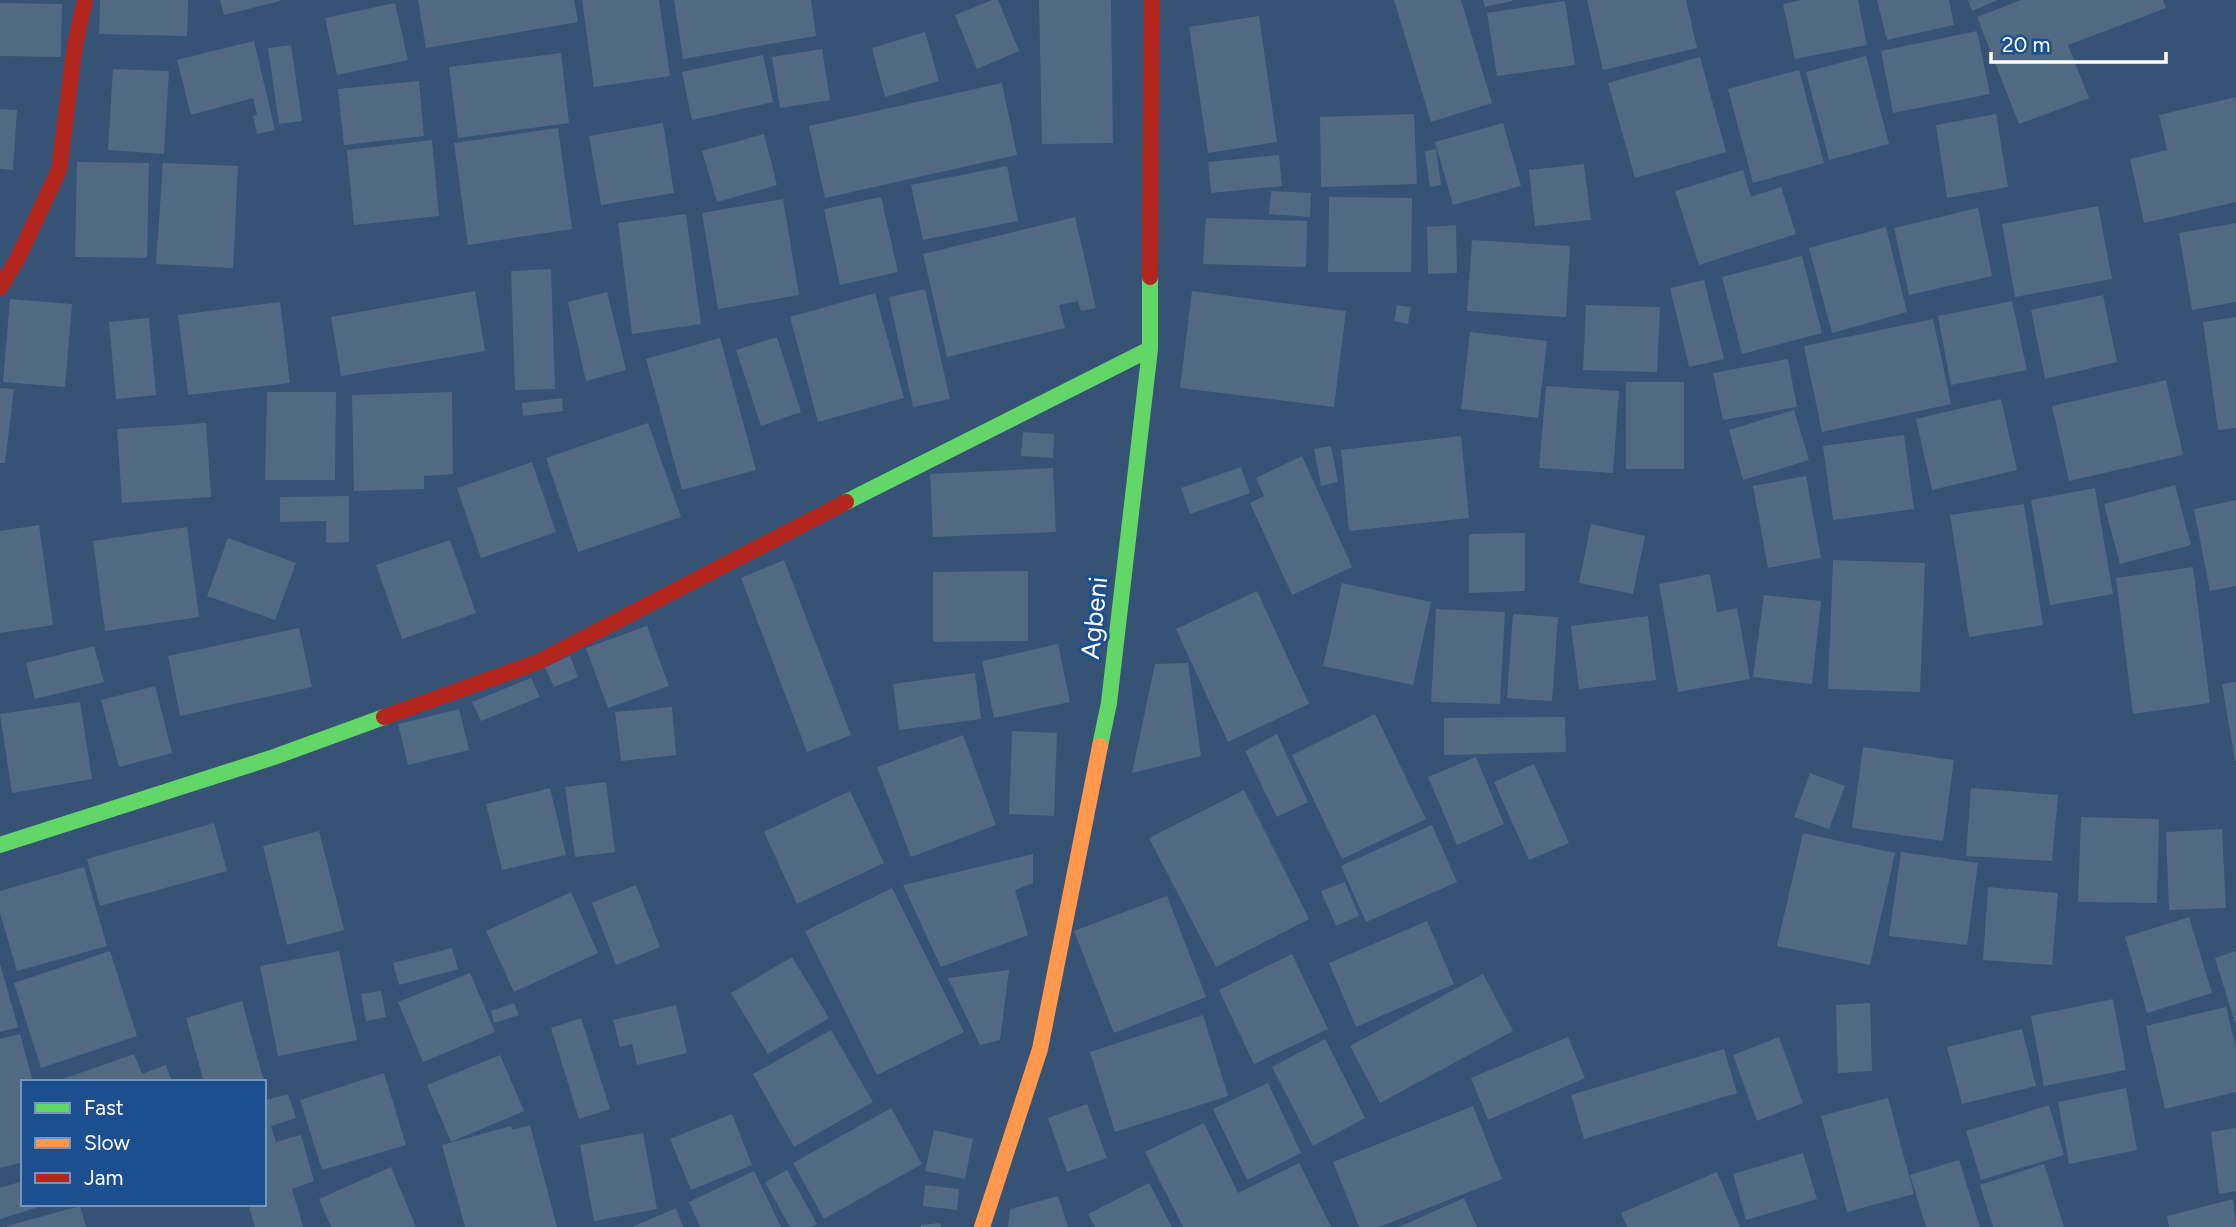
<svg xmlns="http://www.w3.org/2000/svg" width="2236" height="1227" font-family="Figtree,sans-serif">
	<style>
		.building { fill: #526984 }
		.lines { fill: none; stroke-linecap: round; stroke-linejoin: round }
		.fast { stroke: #63d668; stroke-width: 16 }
		.slow { stroke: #ff974d; stroke-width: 16 }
		.jam { stroke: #b3261e; stroke-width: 16 }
		.labels { text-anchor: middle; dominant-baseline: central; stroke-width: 6; stroke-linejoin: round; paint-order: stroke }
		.street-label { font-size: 26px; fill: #fff; stroke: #1b4f8f }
	</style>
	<rect width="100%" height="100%" fill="#365274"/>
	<path class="building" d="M 100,0 L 188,0 L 187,36 L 99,34 Z
		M 220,0 L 279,0 L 280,1 L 224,15 Z
		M 418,0 L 574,0 L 578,22 L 426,48 Z
		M 582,0 L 659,0 L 670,76 L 594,87 Z
		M 674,0 L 811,0 L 816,36 L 683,59 Z
		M 992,0 L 998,0 L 1019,51 L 977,69 L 955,15 Z
		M 1039,0 L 1111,0 L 1113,143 L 1042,144 Z
		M 1394,0 L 1461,0 L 1492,103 L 1431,122 Z
		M 1483,0 L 1512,0 L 1512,1 L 1485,7 Z
		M 1587,0 L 1686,0 L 1697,48 L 1603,70 Z
		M 1802,0 L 1858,0 L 1867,45 L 1795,59 L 1783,4 Z
		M 1877,0 L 1949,0 L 1954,25 L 1887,40 Z
		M 1968,0 L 1998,0 L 1972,11 Z
		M 2021,0 L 2163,0 L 2166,8 L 2068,45 L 2089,98 L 2019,124 L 1977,17 Z
		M 1565,1 L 1575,65 L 1497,76 L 1487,13 Z
		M 0,3 L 62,4 L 61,57 L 0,56 Z
		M 395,3 L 408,60 L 337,75 L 325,18 Z
		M 1259,16 L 1277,142 L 1208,153 L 1189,27 Z
		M 1977,31 L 1990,94 L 1893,113 L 1881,51 Z
		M 925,32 L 939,81 L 885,97 L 872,48 Z
		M 254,41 L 275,130 L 257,134 L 253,116 L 257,115 L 253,98 L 191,115 L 177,60 Z
		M 291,45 L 302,121 L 279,124 L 268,48 Z
		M 822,49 L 830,100 L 780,108 L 772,57 Z
		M 561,53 L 569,123 L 458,138 L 449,67 Z
		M 763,55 L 773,102 L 692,120 L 682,72 Z
		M 1866,56 L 1889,144 L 1829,160 L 1806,72 Z
		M 1700,57 L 1726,152 L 1635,178 L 1608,83 Z
		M 113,69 L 169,71 L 164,154 L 108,150 Z
		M 1799,70 L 1824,163 L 1753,183 L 1728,89 Z
		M 419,81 L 424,136 L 344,145 L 338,89 Z
		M 1002,83 L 1017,155 L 825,198 L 809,126 Z
		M 2236,97 L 2236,202 L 2144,223 L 2130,159 L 2167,150 L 2159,115 Z
		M 0,109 L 17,110 L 13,170 L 0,169 Z
		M 1414,114 L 1417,184 L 1321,187 L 1320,117 Z
		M 1996,114 L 2008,187 L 1947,198 L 1936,125 Z
		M 663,123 L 674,193 L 601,205 L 589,136 Z
		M 1503,123 L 1521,186 L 1453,205 L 1435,142 Z
		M 558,128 L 572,229 L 468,245 L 454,143 Z
		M 764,134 L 777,185 L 717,202 L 702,151 Z
		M 432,140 L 439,216 L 354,225 L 347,150 Z
		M 1436,149 L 1441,185 L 1430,187 L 1425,151 Z
		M 1279,155 L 1282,186 L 1211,193 L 1208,162 Z
		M 77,162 L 149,163 L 147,258 L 75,257 Z
		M 163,163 L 238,166 L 233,268 L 156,264 Z
		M 1584,164 L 1591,220 L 1535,226 L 1529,170 Z
		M 1007,166 L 1018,221 L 923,240 L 911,185 Z
		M 1743,170 L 1751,197 L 1781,187 L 1796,234 L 1699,265 L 1675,191 Z
		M 1271,191 L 1311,193 L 1310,217 L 1269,214 Z
		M 881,197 L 898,272 L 840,285 L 824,209 Z
		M 1329,197 L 1412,198 L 1411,272 L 1328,272 Z
		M 783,199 L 799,295 L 718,309 L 702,213 Z
		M 2098,206 L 2112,279 L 2015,297 L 2002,224 Z
		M 1978,208 L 1992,276 L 1909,295 L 1894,228 Z
		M 686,214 L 701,324 L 632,334 L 618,223 Z
		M 1075,217 L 1096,308 L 1081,311 L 1078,301 L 1059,305 L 1065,328 L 947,357 L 923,254 Z
		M 1206,218 L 1307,221 L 1306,267 L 1203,264 Z
		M 2236,223 L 2236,302 L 2192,310 L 2179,233 Z
		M 1456,225 L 1457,273 L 1428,274 L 1427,227 Z
		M 1886,227 L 1907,312 L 1832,333 L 1809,248 Z
		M 1472,240 L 1570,246 L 1566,317 L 1467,311 Z
		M 1802,256 L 1822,333 L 1742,354 L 1722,277 Z
		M 551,269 L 555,389 L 515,390 L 511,271 Z
		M 1704,280 L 1724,359 L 1689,367 L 1670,288 Z
		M 925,289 L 950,399 L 913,407 L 889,297 Z
		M 475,291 L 485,351 L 341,376 L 331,317 Z
		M 1192,291 L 1346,311 L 1334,407 L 1180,388 Z
		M 607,292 L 626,370 L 586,381 L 568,302 Z
		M 875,293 L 904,398 L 818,422 L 790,317 Z
		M 2103,295 L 2117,362 L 2045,379 L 2031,310 Z
		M 10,299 L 72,304 L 65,387 L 3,382 Z
		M 2012,301 L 2027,370 L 1951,385 L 1938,316 Z
		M 280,302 L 290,383 L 188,395 L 178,315 Z
		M 1397,305 L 1411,307 L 1408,324 L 1394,321 Z
		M 1586,305 L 1660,307 L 1657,372 L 1583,370 Z
		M 2236,317 L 2236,428 L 2218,430 L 2203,322 Z
		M 149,318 L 156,395 L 116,399 L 109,322 Z
		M 1933,319 L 1951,404 L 1822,432 L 1804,346 Z
		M 1470,332 L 1547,341 L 1538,418 L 1461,409 Z
		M 777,337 L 801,412 L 761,426 L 736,350 Z
		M 720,338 L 756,470 L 682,490 L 646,359 Z
		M 1788,359 L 1797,407 L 1723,420 L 1713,373 Z
		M 2166,380 L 2183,455 L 2069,481 L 2052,406 Z
		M 1626,382 L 1684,382 L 1684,469 L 1626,469 Z
		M 1546,386 L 1619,391 L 1613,473 L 1539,468 Z
		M 0,388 L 14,389 L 5,463 L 0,463 Z
		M 267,392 L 336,392 L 335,480 L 265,480 Z
		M 452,392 L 453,474 L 424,476 L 424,489 L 354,491 L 352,395 Z
		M 562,398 L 563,411 L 523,416 L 522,403 Z
		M 2001,399 L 2017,470 L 1932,490 L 1916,419 Z
		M 1794,410 L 1809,460 L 1743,480 L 1729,430 Z
		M 206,423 L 211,497 L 122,503 L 117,429 Z
		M 648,423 L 681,517 L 578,552 L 546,458 Z
		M 1023,432 L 1054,434 L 1053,458 L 1021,456 Z
		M 1904,435 L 1914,509 L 1833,520 L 1823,446 Z
		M 1461,436 L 1469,518 L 1349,531 L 1341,450 Z
		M 1331,446 L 1338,482 L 1321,486 L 1314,449 Z
		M 1302,456 L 1352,567 L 1292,595 L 1250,503 L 1264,496 L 1256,478 Z
		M 532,462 L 556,532 L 481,558 L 457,488 Z
		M 1241,467 L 1250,493 L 1190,514 L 1181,488 Z
		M 1053,468 L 1056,532 L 933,537 L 930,474 Z
		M 1806,476 L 1821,558 L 1768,568 L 1753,486 Z
		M 2175,485 L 2191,545 L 2120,564 L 2104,504 Z
		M 2095,488 L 2113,594 L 2050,605 L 2031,500 Z
		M 349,496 L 349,542 L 326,543 L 326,521 L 280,522 L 280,497 Z
		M 2236,500 L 2236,586 L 2210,591 L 2194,509 Z
		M 2024,504 L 2043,625 L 1969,637 L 1950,515 Z
		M 1591,524 L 1645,536 L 1633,594 L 1579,583 Z
		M 39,525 L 53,625 L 0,633 L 0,531 Z
		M 187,527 L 199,617 L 105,631 L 93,541 Z
		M 1525,533 L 1525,591 L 1469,593 L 1469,534 Z
		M 228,538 L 296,563 L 275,620 L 207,596 Z
		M 450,540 L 476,613 L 402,639 L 376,565 Z
		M 784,560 L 851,735 L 807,752 L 741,578 Z
		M 1833,560 L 1925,563 L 1920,692 L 1828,689 Z
		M 2193,567 L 2210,703 L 2133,714 L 2116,578 Z
		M 1028,571 L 1028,641 L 933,642 L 933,572 Z
		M 1710,574 L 1717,612 L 1737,608 L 1750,679 L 1678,692 L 1659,584 Z
		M 1342,583 L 1431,602 L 1413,685 L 1323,666 Z
		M 1257,591 L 1309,704 L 1228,742 L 1176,629 Z
		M 1764,595 L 1821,601 L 1812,684 L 1753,677 Z
		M 1436,609 L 1505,612 L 1500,704 L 1431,702 Z
		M 1513,614 L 1558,617 L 1552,701 L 1507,698 Z
		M 1648,616 L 1656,680 L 1579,689 L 1571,626 Z
		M 647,626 L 669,686 L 608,708 L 586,648 Z
		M 299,628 L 312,687 L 180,716 L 168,656 Z
		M 1058,644 L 1070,702 L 994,718 L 982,661 Z
		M 94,646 L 104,682 L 35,699 L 26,663 Z
		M 570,656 L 578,677 L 554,687 L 545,667 Z
		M 1188,663 L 1201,756 L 1132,773 L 1155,664 Z
		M 975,673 L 981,719 L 899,730 L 893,684 Z
		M 531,678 L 540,697 L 481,721 L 472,702 Z
		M 2236,682 L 2236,761 L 2235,761 L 2222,684 Z
		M 155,686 L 172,753 L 119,767 L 101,700 Z
		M 80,702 L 92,779 L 12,793 L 0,714 Z
		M 672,707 L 676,755 L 621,761 L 615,712 Z
		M 459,709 L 469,750 L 408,765 L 398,724 Z
		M 1375,714 L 1426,819 L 1342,859 L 1292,755 Z
		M 1565,717 L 1566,752 L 1444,755 L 1444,718 Z
		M 1012,731 L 1057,733 L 1054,816 L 1009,814 Z
		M 1277,734 L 1308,802 L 1277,817 L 1245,751 Z
		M 963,735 L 996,825 L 911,857 L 877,767 Z
		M 1863,747 L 1954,760 L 1943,841 L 1852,828 Z
		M 1476,757 L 1504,824 L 1457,845 L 1428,777 Z
		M 1534,764 L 1569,843 L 1529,860 L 1494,782 Z
		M 1810,773 L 1845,786 L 1829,829 L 1794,817 Z
		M 606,782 L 615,852 L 575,857 L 565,787 Z
		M 550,788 L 566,855 L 502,870 L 486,804 Z
		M 1971,788 L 2058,795 L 2052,861 L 1966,856 Z
		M 1244,790 L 1309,919 L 1216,967 L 1149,838 Z
		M 850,791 L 884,863 L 797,904 L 764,832 Z
		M 2081,817 L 2159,819 L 2157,903 L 2078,902 Z
		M 214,823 L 227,871 L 100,906 L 87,859 Z
		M 1432,825 L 1457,882 L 1366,922 L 1341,866 Z
		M 2222,829 L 2226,908 L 2169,910 L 2166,832 Z
		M 319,831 L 344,930 L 287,945 L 263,846 Z
		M 1803,833 L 1895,853 L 1870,965 L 1777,946 Z
		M 1901,852 L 1978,863 L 1967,945 L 1889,936 Z
		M 1033,854 L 1033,883 L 1015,890 L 1028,935 L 941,967 L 903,885 Z
		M 84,867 L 107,946 L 17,971 L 0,913 L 0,891 Z
		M 1345,882 L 1359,916 L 1336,926 L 1321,891 Z
		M 636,885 L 660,947 L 616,965 L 592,903 Z
		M 1988,887 L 2058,893 L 2052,965 L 1983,960 Z
		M 892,888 L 964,1032 L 877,1075 L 805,931 Z
		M 571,892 L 598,953 L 514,992 L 486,931 Z
		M 1167,896 L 1206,997 L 1114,1033 L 1074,931 Z
		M 2189,917 L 2212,993 L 2147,1013 L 2125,937 Z
		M 1427,921 L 1454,984 L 1356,1027 L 1329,963 Z
		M 452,948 L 458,969 L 399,985 L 393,963 Z
		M 110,951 L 137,1036 L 41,1068 L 14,983 Z
		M 339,951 L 357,1040 L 278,1056 L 260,966 Z
		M 2236,951 L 2236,1023 L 2235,1023 L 2215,958 Z
		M 1292,954 L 1328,1029 L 1254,1064 L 1219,990 Z
		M 792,957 L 829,1018 L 768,1054 L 731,993 Z
		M 0,964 L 18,1027 L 0,1032 Z
		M 1009,970 L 1000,1040 L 980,1045 L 948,978 Z
		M 470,973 L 495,1032 L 423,1062 L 398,1002 Z
		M 1483,974 L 1513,1031 L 1380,1103 L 1350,1046 Z
		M 381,991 L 386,1017 L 366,1021 L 361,994 Z
		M 2113,999 L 2126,1070 L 2044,1086 L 2031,1016 Z
		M 242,1001 L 264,1082 L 204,1082 L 186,1018 Z
		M 514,1003 L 519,1015 L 494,1023 L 491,1011 Z
		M 1870,1003 L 1872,1071 L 1838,1073 L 1836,1005 Z
		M 676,1005 L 687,1053 L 637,1065 L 632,1044 L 620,1047 L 613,1020 Z
		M 2226,1007 L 2236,1048 L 2236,1092 L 2165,1109 L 2146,1026 Z
		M 1203,1015 L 1228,1096 L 1115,1132 L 1090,1052 Z
		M 581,1018 L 610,1109 L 579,1119 L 551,1028 Z
		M 2022,1029 L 2036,1086 L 1962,1104 L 1947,1047 Z
		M 831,1030 L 873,1102 L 794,1147 L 753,1074 Z
		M 20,1034 L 33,1082 L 23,1082 L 23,1162 L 0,1168 L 0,1039 Z
		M 1568,1037 L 1585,1078 L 1488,1120 L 1471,1078 Z
		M 1779,1037 L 1803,1103 L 1757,1121 L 1733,1055 Z
		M 1325,1039 L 1365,1118 L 1313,1146 L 1272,1067 Z
		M 1724,1049 L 1737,1093 L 1584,1139 L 1571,1095 Z
		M 134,1054 L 142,1074 L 166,1065 L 172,1082 L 54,1082 Z
		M 500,1055 L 524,1111 L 451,1142 L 427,1085 Z
		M 384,1073 L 406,1145 L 322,1170 L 300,1100 Z
		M 1268,1083 L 1301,1153 L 1247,1180 L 1213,1109 Z
		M 2126,1088 L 2137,1150 L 2069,1164 L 2058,1102 Z
		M 288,1094 L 296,1118 L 271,1126 L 276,1142 L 301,1135 L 314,1181 L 292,1189 L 303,1227 L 255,1227 L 248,1204 L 264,1204 L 264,1101 Z
		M 1888,1098 L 1914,1194 L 1847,1212 L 1821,1116 Z
		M 1087,1104 L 1107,1158 L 1067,1172 L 1048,1118 Z
		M 2049,1105 L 2064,1155 L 1981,1180 L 1966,1131 Z
		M 1473,1106 L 1502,1179 L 1379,1227 L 1359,1227 L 1333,1162 Z
		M 891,1108 L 922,1164 L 824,1219 L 793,1163 Z
		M 732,1114 L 752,1165 L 691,1190 L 670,1139 Z
		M 1204,1123 L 1238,1193 L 1299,1163 L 1331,1227 L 1183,1227 L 1145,1152 Z
		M 530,1125 L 557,1227 L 465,1227 L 442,1145 L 511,1126 L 512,1130 Z
		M 2236,1128 L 2236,1191 L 2219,1194 L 2211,1132 Z
		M 934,1130 L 973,1139 L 965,1179 L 925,1171 Z
		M 643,1133 L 657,1209 L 594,1221 L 580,1145 Z
		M 1803,1153 L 1817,1199 L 1746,1220 L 1733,1174 Z
		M 1959,1160 L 1980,1227 L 1926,1227 L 1910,1175 Z
		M 2044,1164 L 2064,1227 L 1993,1227 L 1980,1185 Z
		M 391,1167 L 416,1227 L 331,1227 L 319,1199 Z
		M 787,1170 L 817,1224 L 811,1227 L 790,1227 L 765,1182 Z
		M 754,1171 L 781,1227 L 700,1227 L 689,1202 Z
		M 1717,1172 L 1740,1227 L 1627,1227 L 1621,1213 Z
		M 23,1181 L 23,1204 L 45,1205 L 0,1219 L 0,1188 Z
		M 1149,1183 L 1172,1227 L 1095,1227 L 1088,1214 Z
		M 925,1185 L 959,1189 L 957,1210 L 923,1206 Z
		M 1058,1196 L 1068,1227 L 1008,1227 L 1010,1209 Z
		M 1464,1198 L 1477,1227 L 1399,1227 Z
		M 2233,1199 L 2236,1227 L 2169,1227 L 2167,1216 Z
		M 80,1206 L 86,1227 L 7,1227 L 7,1226 Z
		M 676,1208 L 683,1227 L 632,1227 Z
		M 940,1223 L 941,1227 L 921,1227 L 921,1225 Z"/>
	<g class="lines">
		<path class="fast" d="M 846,502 L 1150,349
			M 1100,746 L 1109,703 L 1150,349 L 1150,277
			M 0,845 L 274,757 L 384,717"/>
		<path class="slow" d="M 982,1227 L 1040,1049 L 1100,746"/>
		<path class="jam" d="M 1150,277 L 1152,0
			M 0,288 L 18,258 L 59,170 L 75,45 L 85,0
			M 384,717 L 538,662 L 846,502"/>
	</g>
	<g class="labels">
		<g class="street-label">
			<text transform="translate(1094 618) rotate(-84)">Agbeni</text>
		</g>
	</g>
	<rect x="21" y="1080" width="245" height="126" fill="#1b4f8f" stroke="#7695bc" stroke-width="2"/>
	<rect x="35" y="1103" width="35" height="10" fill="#63d668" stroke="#7695bc" stroke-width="2"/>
	<text x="84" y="1115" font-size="21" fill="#ffffff">Fast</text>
	<rect x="35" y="1138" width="35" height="10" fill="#ff974d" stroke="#7695bc" stroke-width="2"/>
	<text x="84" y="1150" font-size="21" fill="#ffffff">Slow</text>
	<rect x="35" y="1173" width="35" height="10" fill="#b3261e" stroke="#7695bc" stroke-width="2"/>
	<text x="84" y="1185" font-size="21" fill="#ffffff">Jam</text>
	<path d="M1991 52v10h175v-10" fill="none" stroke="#ffffff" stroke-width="3.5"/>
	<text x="2002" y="52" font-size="21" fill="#ffffff" stroke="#1b4f8f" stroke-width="5" paint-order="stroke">20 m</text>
</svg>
